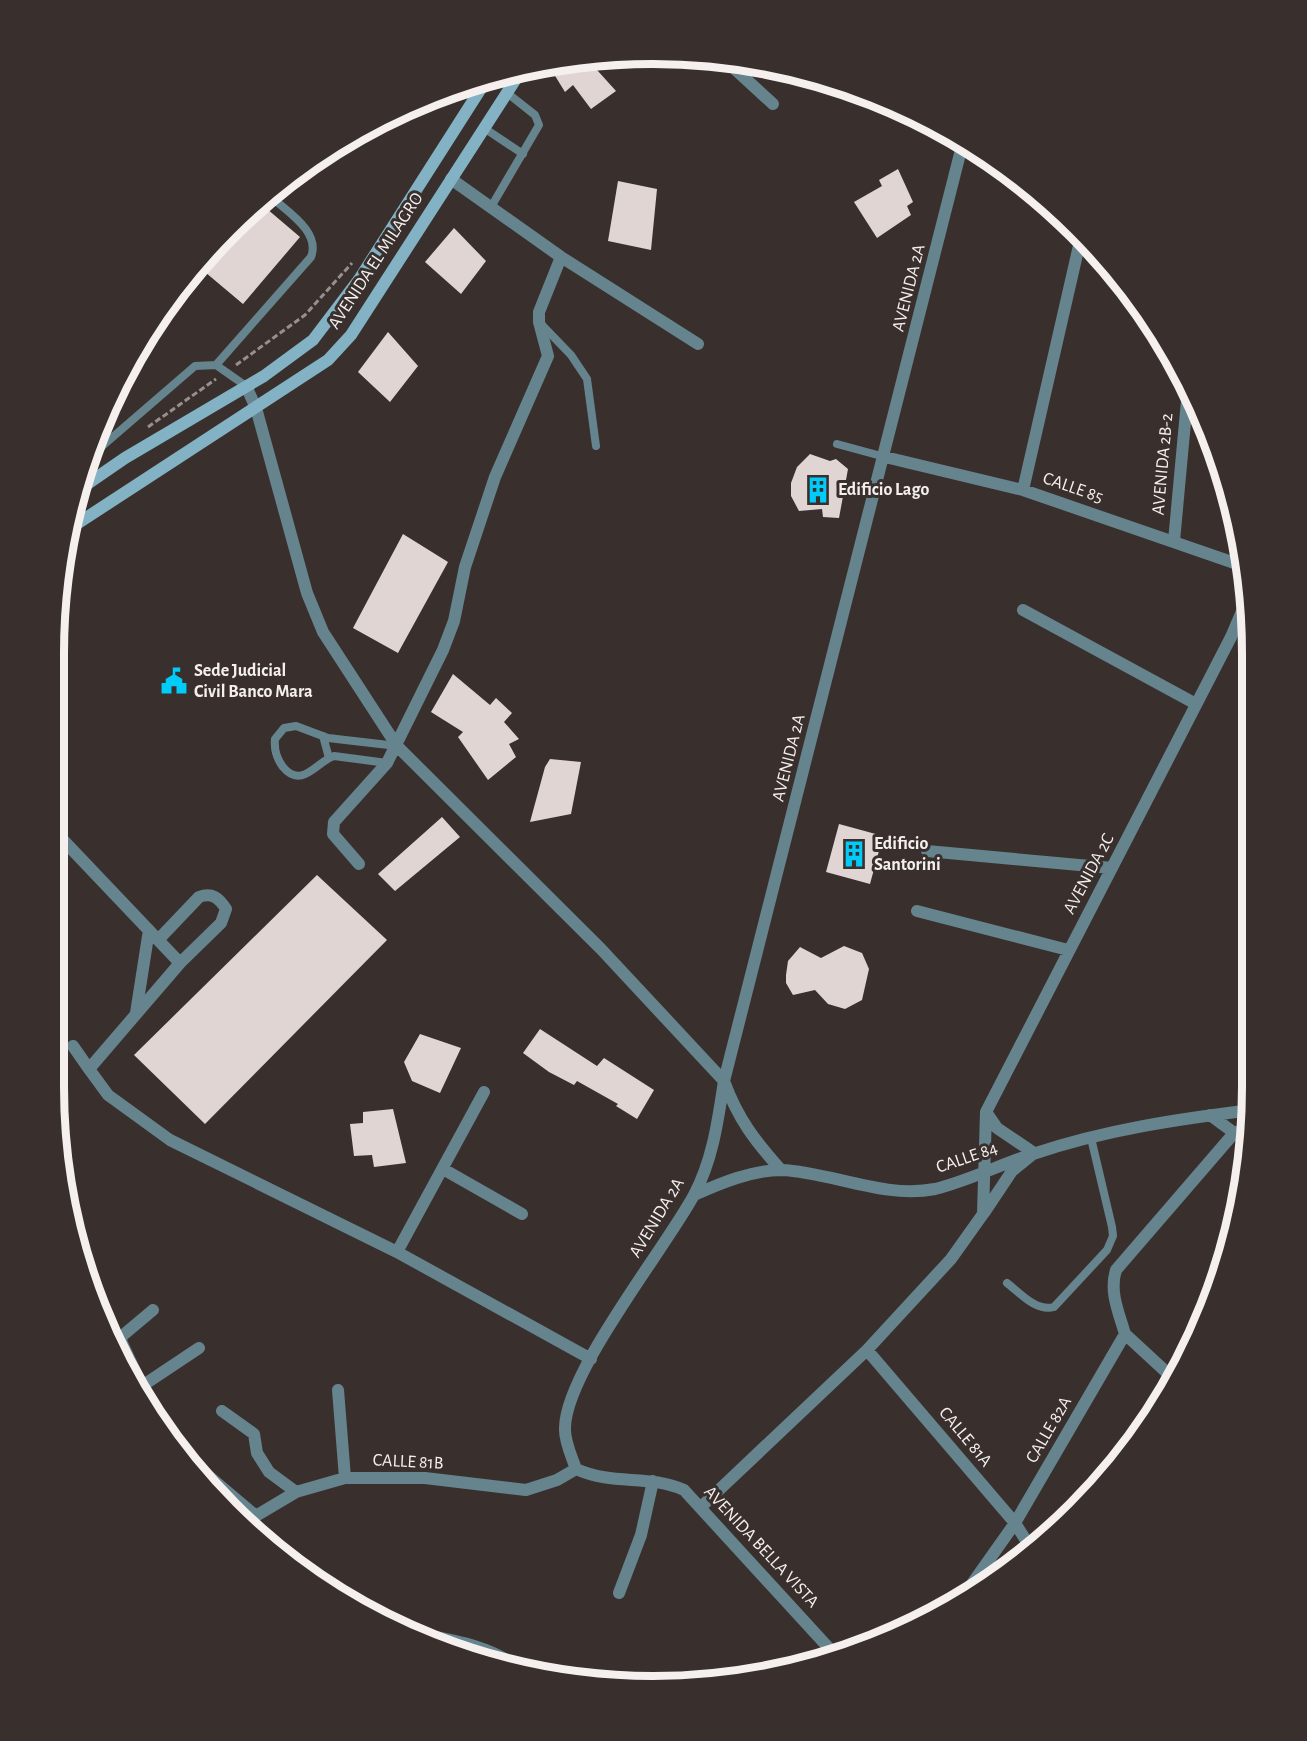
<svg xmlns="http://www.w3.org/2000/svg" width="1307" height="1741" font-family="'Alegreya Sans',sans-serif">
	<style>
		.building { fill: #e1d5d3 }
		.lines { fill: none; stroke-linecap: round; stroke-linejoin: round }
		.path { stroke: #97908e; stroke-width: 3; stroke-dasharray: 6 3; stroke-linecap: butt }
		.service { stroke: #66848e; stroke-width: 8 }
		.minor { stroke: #66848e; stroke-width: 12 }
		.secondary { stroke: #82b2c3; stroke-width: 12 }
		.labels { text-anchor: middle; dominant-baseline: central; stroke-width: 6; stroke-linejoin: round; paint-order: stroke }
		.street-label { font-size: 18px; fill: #f5f0ee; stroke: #39302e }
		.poi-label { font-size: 18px; font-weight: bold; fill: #f5f0ee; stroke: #39302e; text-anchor: start }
		.rim { fill: none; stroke: #f5f0ee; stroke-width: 8 }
	</style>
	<rect width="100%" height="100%" fill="#39302e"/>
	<path class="building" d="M 588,60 L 616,91 L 591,109 L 573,85 L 565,92 L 549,66 Z
		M 898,169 L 913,202 L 907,206 L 911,215 L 877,238 L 854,202 L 882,186 L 879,180 Z
		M 618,181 L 657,189 L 651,250 L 608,241 Z
		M 260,203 L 300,237 L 243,304 L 199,267 L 229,230 Z
		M 454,228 L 486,261 L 461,294 L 425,262 Z
		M 388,332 L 418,366 L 390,402 L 358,372 Z
		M 810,454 L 830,461 L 836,459 L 848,469 L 839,518 L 823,517 L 822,509 L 799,511 L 791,496 L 791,483 L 797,467 Z
		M 403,534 L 448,562 L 398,653 L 353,628 Z
		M 453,674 L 490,705 L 496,698 L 512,713 L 504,722 L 519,739 L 509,744 L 516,757 L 488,780 L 458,737 L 463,732 L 431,712 Z
		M 550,759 L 581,762 L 571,814 L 530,822 L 545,767 Z
		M 442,817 L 460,837 L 395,891 L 378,874 Z
		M 839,824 L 883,836 L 870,884 L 826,872 Z
		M 317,875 L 387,940 L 205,1124 L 134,1055 Z
		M 844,946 L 862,953 L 869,969 L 862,1000 L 845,1009 L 828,1004 L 815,990 L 793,995 L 786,983 L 786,975 L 788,961 L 800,947 L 821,958 Z
		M 540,1029 L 597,1066 L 604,1058 L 654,1090 L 637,1119 L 616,1106 L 618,1104 L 577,1081 L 574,1085 L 549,1072 L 523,1053 Z
		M 420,1034 L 461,1048 L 440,1093 L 412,1081 L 404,1062 Z
		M 393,1109 L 406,1163 L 374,1167 L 372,1155 L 354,1156 L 350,1124 L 363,1123 L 363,1112 Z"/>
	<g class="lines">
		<path class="path" d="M 236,365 L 305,315 L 352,263
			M 148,427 L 216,379"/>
		<path class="service" d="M 484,128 L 523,154
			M 491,207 L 539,125 L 535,115 L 507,93
			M 542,325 L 571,355 L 587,379 L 596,446
			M 216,365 L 311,257 C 321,231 286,211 269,195
			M 837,444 L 885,457
			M 100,448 L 195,366 L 216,365 L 246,386
			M 323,736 L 329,758
			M 387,763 L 334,756 C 317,761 302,790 283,767 C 277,759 274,749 275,739 L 284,728 L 296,726 L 328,738 L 397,746
			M 1007,1283 C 1020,1293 1036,1312 1054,1307 L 1107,1250 L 1113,1236 L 1112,1227 L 1091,1138"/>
		<path class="minor" d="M 724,59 L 773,104
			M 451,179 L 561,257 L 698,344
			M 246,386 L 256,408 L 307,593 L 323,632 L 397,746 L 601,949 L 724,1081 C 738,1119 755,1141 781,1170
			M 885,457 L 1023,490 L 1246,567
			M 1023,490 L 1081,237
			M 1174,541 L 1188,390
			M 1023,610 L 1196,704
			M 64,841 L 180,963
			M 927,851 L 1112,868
			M 359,864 L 333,834 L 334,822 L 387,763 L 443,650 L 454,621 L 465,567 L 495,477 L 548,356 L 539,322 L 539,312 L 561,257
			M 917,911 L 1068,950
			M 158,940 L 199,897 C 212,892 219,898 226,909 L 221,923 L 180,963 L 89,1069 L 108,1095 L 170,1140 L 397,1252 L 591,1359
			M 136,1013 L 149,930
			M 73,1046 L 89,1069
			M 1210,1115 L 1248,1143
			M 443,1169 L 522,1214
			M 694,1195 C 721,1183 752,1170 782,1170 C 830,1172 884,1199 935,1189 C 968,1181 1001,1164 1033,1154 C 1104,1130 1178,1119 1252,1110
			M 984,1213 L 1012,1171 L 1034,1153 L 997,1128 L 986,1112
			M 397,1252 L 484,1092
			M 1125,1334 C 1119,1313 1109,1292 1116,1270 L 1235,1132
			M 199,1348 L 142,1386 L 164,1427 L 204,1472 L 256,1516
			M 867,1350 L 1015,1523 L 1032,1550
			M 142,1386 L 121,1341 L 122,1336 L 153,1310
			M 338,1390 L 345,1478
			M 222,1411 L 254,1434 L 257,1453 L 269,1472 L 296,1492
			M 576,1469 C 572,1457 565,1443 565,1430 C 563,1375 665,1249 694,1195 C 713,1159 718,1120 724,1081 L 963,142
			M 576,1469 C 614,1486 648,1474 684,1490 L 837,1657
			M 702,1506 L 867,1350 L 951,1259 L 983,1214 L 986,1112 L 1231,637 L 1248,597
			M 244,1523 L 296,1492 L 345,1478 L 425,1478 L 526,1490 L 557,1480 L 576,1469
			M 619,1593 L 641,1535 L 653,1481
			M 962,1598 L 1015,1523 L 1125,1334 L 1176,1381
			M 408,1632 C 444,1639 492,1644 520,1670
			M 822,1660 L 830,1649"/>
		<path class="secondary" d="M 77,491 L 125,458 L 264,376 L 313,340 L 360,278 L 487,79
			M 69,529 L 328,360 L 351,335 L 521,71"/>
	</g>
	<defs>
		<g id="building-bare" transform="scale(2.07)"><path d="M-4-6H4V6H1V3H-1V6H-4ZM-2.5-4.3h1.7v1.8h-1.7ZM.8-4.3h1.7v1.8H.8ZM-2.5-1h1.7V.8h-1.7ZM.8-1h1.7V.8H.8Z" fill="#00cbf9" stroke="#39302e" stroke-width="2.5" paint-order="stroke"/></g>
		<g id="civic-bare" transform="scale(2.07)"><path d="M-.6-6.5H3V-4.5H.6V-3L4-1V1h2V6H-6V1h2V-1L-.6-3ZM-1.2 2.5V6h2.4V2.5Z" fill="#00cbf9" stroke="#39302e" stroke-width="2.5" paint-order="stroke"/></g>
	</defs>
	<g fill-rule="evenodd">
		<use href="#building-bare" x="818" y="490"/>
		<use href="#civic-bare" x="174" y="681"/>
		<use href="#building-bare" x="854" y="854"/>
	</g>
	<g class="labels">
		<g class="street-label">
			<text transform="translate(376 261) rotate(-57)">AVENIDA EL MILAGRO</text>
			<text transform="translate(909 288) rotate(-76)">AVENIDA 2A</text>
			<text transform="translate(1163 464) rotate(-85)">AVENIDA 2B-2</text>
			<text transform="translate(1073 488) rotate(19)">CALLE 85</text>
			<text transform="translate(789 758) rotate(-76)">AVENIDA 2A</text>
			<text transform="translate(1089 874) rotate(-62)">AVENIDA 2C</text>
			<text transform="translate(967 1158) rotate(-19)">CALLE 84</text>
			<text transform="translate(657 1218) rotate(-59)">AVENIDA 2A</text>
			<text transform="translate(1049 1430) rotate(-60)">CALLE 82A</text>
			<text transform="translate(965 1437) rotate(50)">CALLE 81A</text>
			<text transform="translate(408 1462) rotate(3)">CALLE 81B</text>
			<text transform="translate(761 1547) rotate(47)">AVENIDA BELLA VISTA</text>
		</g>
		<g class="poi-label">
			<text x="838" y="490">Edificio Lago</text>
			<text x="194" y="671">Sede Judicial<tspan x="194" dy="21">Civil Banco Mara</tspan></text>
			<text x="874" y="844">Edificio<tspan x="874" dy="21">Santorini</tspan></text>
		</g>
	</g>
	<path d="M0 0H1307V1741H0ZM653 64H653A589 589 0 0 1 1242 653V1087A589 589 0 0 1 653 1676H653A589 589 0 0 1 64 1087V653A589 589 0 0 1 653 64Z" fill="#39302e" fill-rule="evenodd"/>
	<path class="rim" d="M653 64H653A589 589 0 0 1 1242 653V1087A589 589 0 0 1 653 1676H653A589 589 0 0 1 64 1087V653A589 589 0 0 1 653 64Z"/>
</svg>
